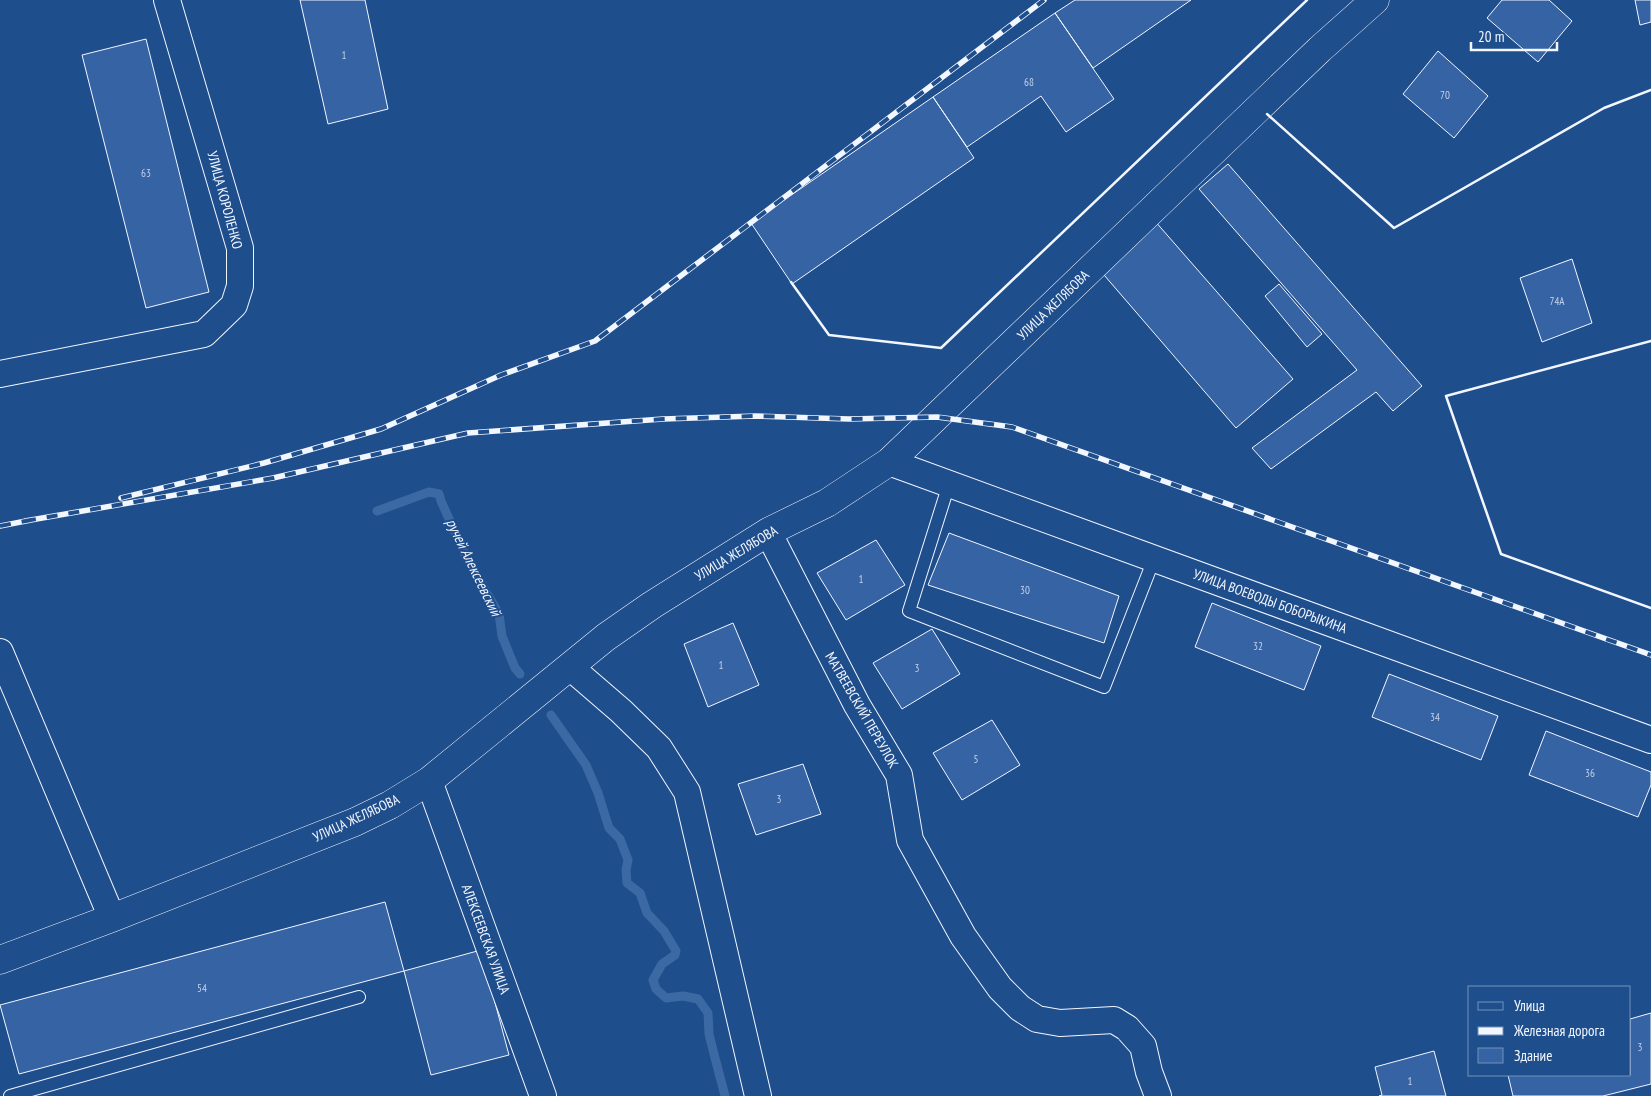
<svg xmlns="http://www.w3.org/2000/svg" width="1651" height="1096" font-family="'PT Sans Narrow',sans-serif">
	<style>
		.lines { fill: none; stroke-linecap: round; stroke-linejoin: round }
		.stream { stroke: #3b69a3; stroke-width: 9 }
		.building { fill: #3563a3; stroke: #f2f6ff }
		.service-casing { stroke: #f2f6ff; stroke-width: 14 }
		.minor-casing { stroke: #f2f6ff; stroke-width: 28 }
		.secondary-casing { stroke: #f2f6ff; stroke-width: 29 }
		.service { stroke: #1f4e8c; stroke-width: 12 }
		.minor { stroke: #1f4e8c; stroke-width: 26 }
		.secondary { stroke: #1f4e8c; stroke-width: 28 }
		.rail-casing { stroke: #f2f6ff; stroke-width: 5.5 }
		.rail { stroke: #1f4e8c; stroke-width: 4; stroke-dasharray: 11; stroke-linecap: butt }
		.wall { stroke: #f2f6ff; stroke-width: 2.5 }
		.labels { text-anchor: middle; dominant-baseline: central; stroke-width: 4; stroke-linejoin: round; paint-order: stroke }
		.number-label { font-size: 11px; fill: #c3d1e8 }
		.street-label { font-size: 14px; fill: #f2f6ff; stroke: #1f4e8c }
		.water-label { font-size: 15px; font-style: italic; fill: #f2f6ff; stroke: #1f4e8c }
	</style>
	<rect width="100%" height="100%" fill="#1f4e8c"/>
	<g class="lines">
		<path class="stream" d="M 377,511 L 429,492 L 439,494 L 441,501 L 468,561 L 499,614 L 502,636 L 515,668 L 520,674
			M 551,715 L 586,765 L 598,793 L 609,828 L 620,839 L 628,860 L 626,870 L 627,883 L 640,893 L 647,913 L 664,931 L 676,951 L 675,955 L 662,964 L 653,980 L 656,989 L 666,998 L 683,996 L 698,999 L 708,1013 L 709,1034 L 714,1054 L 725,1096"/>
	</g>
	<path class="building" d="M 300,0 L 365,0 L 388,109 L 328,124 Z
		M 1075,0 L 1191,0 L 1093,68 L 1055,13 Z
		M 1502,0 L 1549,0 L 1572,21 L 1538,62 L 1487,18 Z
		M 1635,0 L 1651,0 L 1651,22 L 1640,25 Z
		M 1055,13 L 1114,99 L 1066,132 L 1041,96 L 967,147 L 933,97 Z
		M 146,39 L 209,292 L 146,308 L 82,55 Z
		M 1438,51 L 1488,96 L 1454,138 L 1403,94 Z
		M 933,97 L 974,158 L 792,284 L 751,223 Z
		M 1228,164 L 1422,386 L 1393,411 L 1376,392 L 1271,469 L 1252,448 L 1357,370 L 1199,189 Z
		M 1154,220 L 1293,379 L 1236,428 L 1098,268 Z
		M 1572,259 L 1592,323 L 1542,342 L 1520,278 Z
		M 1279,284 L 1322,334 L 1307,347 L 1265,296 Z
		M 949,533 L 1119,596 L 1104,643 L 928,585 Z
		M 876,540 L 905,585 L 846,620 L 817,573 Z
		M 1212,603 L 1321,646 L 1304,690 L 1195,647 Z
		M 733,623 L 759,685 L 708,707 L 684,644 Z
		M 932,629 L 960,674 L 902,709 L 873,663 Z
		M 1389,674 L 1498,716 L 1481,760 L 1372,717 Z
		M 992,720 L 1020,765 L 962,800 L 933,753 Z
		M 1546,731 L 1651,772 L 1651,785 L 1638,817 L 1529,775 Z
		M 803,764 L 821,814 L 756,835 L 738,784 Z
		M 385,902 L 404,971 L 19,1074 L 0,1005 Z
		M 481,950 L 509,1055 L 431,1075 L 404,971 Z
		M 1651,1013 L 1651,1084 L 1603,1096 L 1513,1096 L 1508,1075 L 1630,1075 L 1630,1019 Z
		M 1434,1051 L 1446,1096 L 1379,1096 L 1382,1095 L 1375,1067 Z"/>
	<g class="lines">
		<g class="service-casing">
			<path id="service" d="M 949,484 L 909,611 L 1104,687 L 1154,559
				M 10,1096 L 359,997"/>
		</g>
		<g class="minor-casing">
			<path id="minor" d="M 0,374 L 204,334 L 234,305 L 240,286 L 240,248 L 167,0
				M 889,462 L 1651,740
				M 768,532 L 857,705 L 899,775 L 910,840 L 963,936 L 1000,988 L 1020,1008 L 1037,1019 L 1060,1023 L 1114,1020 L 1127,1028 L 1143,1046 L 1149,1072 L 1158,1096
				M 0,652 L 112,918
				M 570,667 L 621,711 L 659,748 L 687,792 L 758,1096
				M 429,781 L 543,1096"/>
		</g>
		<g class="secondary-casing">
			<path id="secondary" d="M 0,960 L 112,918 L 355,822 L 390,805 L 429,781 L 606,637 L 652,605 L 768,532 L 827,503 L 889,462 L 1320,49 L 1375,0"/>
		</g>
		<use href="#service" class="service"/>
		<use href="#minor" class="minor"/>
		<use href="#secondary" class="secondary"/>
		<g class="rail-casing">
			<path id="rail" d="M 121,498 L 264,463 L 381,429 L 501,375 L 595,341 L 1044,0
				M 25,521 L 273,478 L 468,433 L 663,419 L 756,416 L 849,419 L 937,417 L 1012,427 L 1651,655
				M 0,526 L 31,520"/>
		</g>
		<use href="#rail" class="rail"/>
		<path class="wall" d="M 1267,114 L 1394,228 L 1604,108 L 1651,90
			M 791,282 L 829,335 L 941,348 L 1307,0
			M 1651,341 L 1446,396 L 1501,554 L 1651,608"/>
	</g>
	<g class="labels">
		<g class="number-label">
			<text x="344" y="55">1</text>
			<text x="1029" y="82">68</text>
			<text x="1445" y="95">70</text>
			<text x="146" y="173">63</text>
			<text x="1557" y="301">74А</text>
			<text x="861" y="579">1</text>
			<text x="1025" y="590">30</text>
			<text x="1258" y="646">32</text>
			<text x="721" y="665">1</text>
			<text x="917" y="668">3</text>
			<text x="1435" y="717">34</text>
			<text x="976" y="759">5</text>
			<text x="1590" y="773">36</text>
			<text x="779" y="799">3</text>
			<text x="202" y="988">54</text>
			<text x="1640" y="1047">3</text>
			<text x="1410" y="1081">1</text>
		</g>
		<g class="street-label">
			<text transform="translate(225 200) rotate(75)">УЛИЦА КОРОЛЕНКО</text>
			<text transform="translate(1053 305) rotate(-44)">УЛИЦА ЖЕЛЯБОВА</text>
			<text transform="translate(736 553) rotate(-31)">УЛИЦА ЖЕЛЯБОВА</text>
			<text transform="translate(1270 601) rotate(20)">УЛИЦА ВОЕВОДЫ БОБОРЫКИНА</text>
			<text transform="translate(862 710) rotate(60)">МАТВЕЕВСКИЙ ПЕРЕУЛОК</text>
			<text transform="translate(356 818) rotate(-25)">УЛИЦА ЖЕЛЯБОВА</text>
			<text transform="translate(486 939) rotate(70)">АЛЕКСЕЕВСКАЯ УЛИЦА</text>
		</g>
		<g class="water-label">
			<text transform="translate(474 567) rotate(64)">ручей Алексеевский</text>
		</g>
	</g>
	<rect x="1468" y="986" width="162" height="90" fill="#1f4e8c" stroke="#7391ba"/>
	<rect x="1478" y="1002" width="25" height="8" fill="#1f4e8c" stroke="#7391ba"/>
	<text x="1514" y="1011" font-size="15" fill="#f2f6ff">Улица</text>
	<rect x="1478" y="1027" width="25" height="8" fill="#f2f6ff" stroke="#7391ba"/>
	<text x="1514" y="1036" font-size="15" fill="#f2f6ff">Железная дорога</text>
	<rect x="1478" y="1048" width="25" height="15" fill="#3563a3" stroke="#7391ba"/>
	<text x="1514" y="1061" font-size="15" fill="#f2f6ff">Здание</text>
	<path d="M1471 42v8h86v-8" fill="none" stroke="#f2f6ff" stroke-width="2.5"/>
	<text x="1478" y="42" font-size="15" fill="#f2f6ff" stroke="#1f4e8c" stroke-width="4" paint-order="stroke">20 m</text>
</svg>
